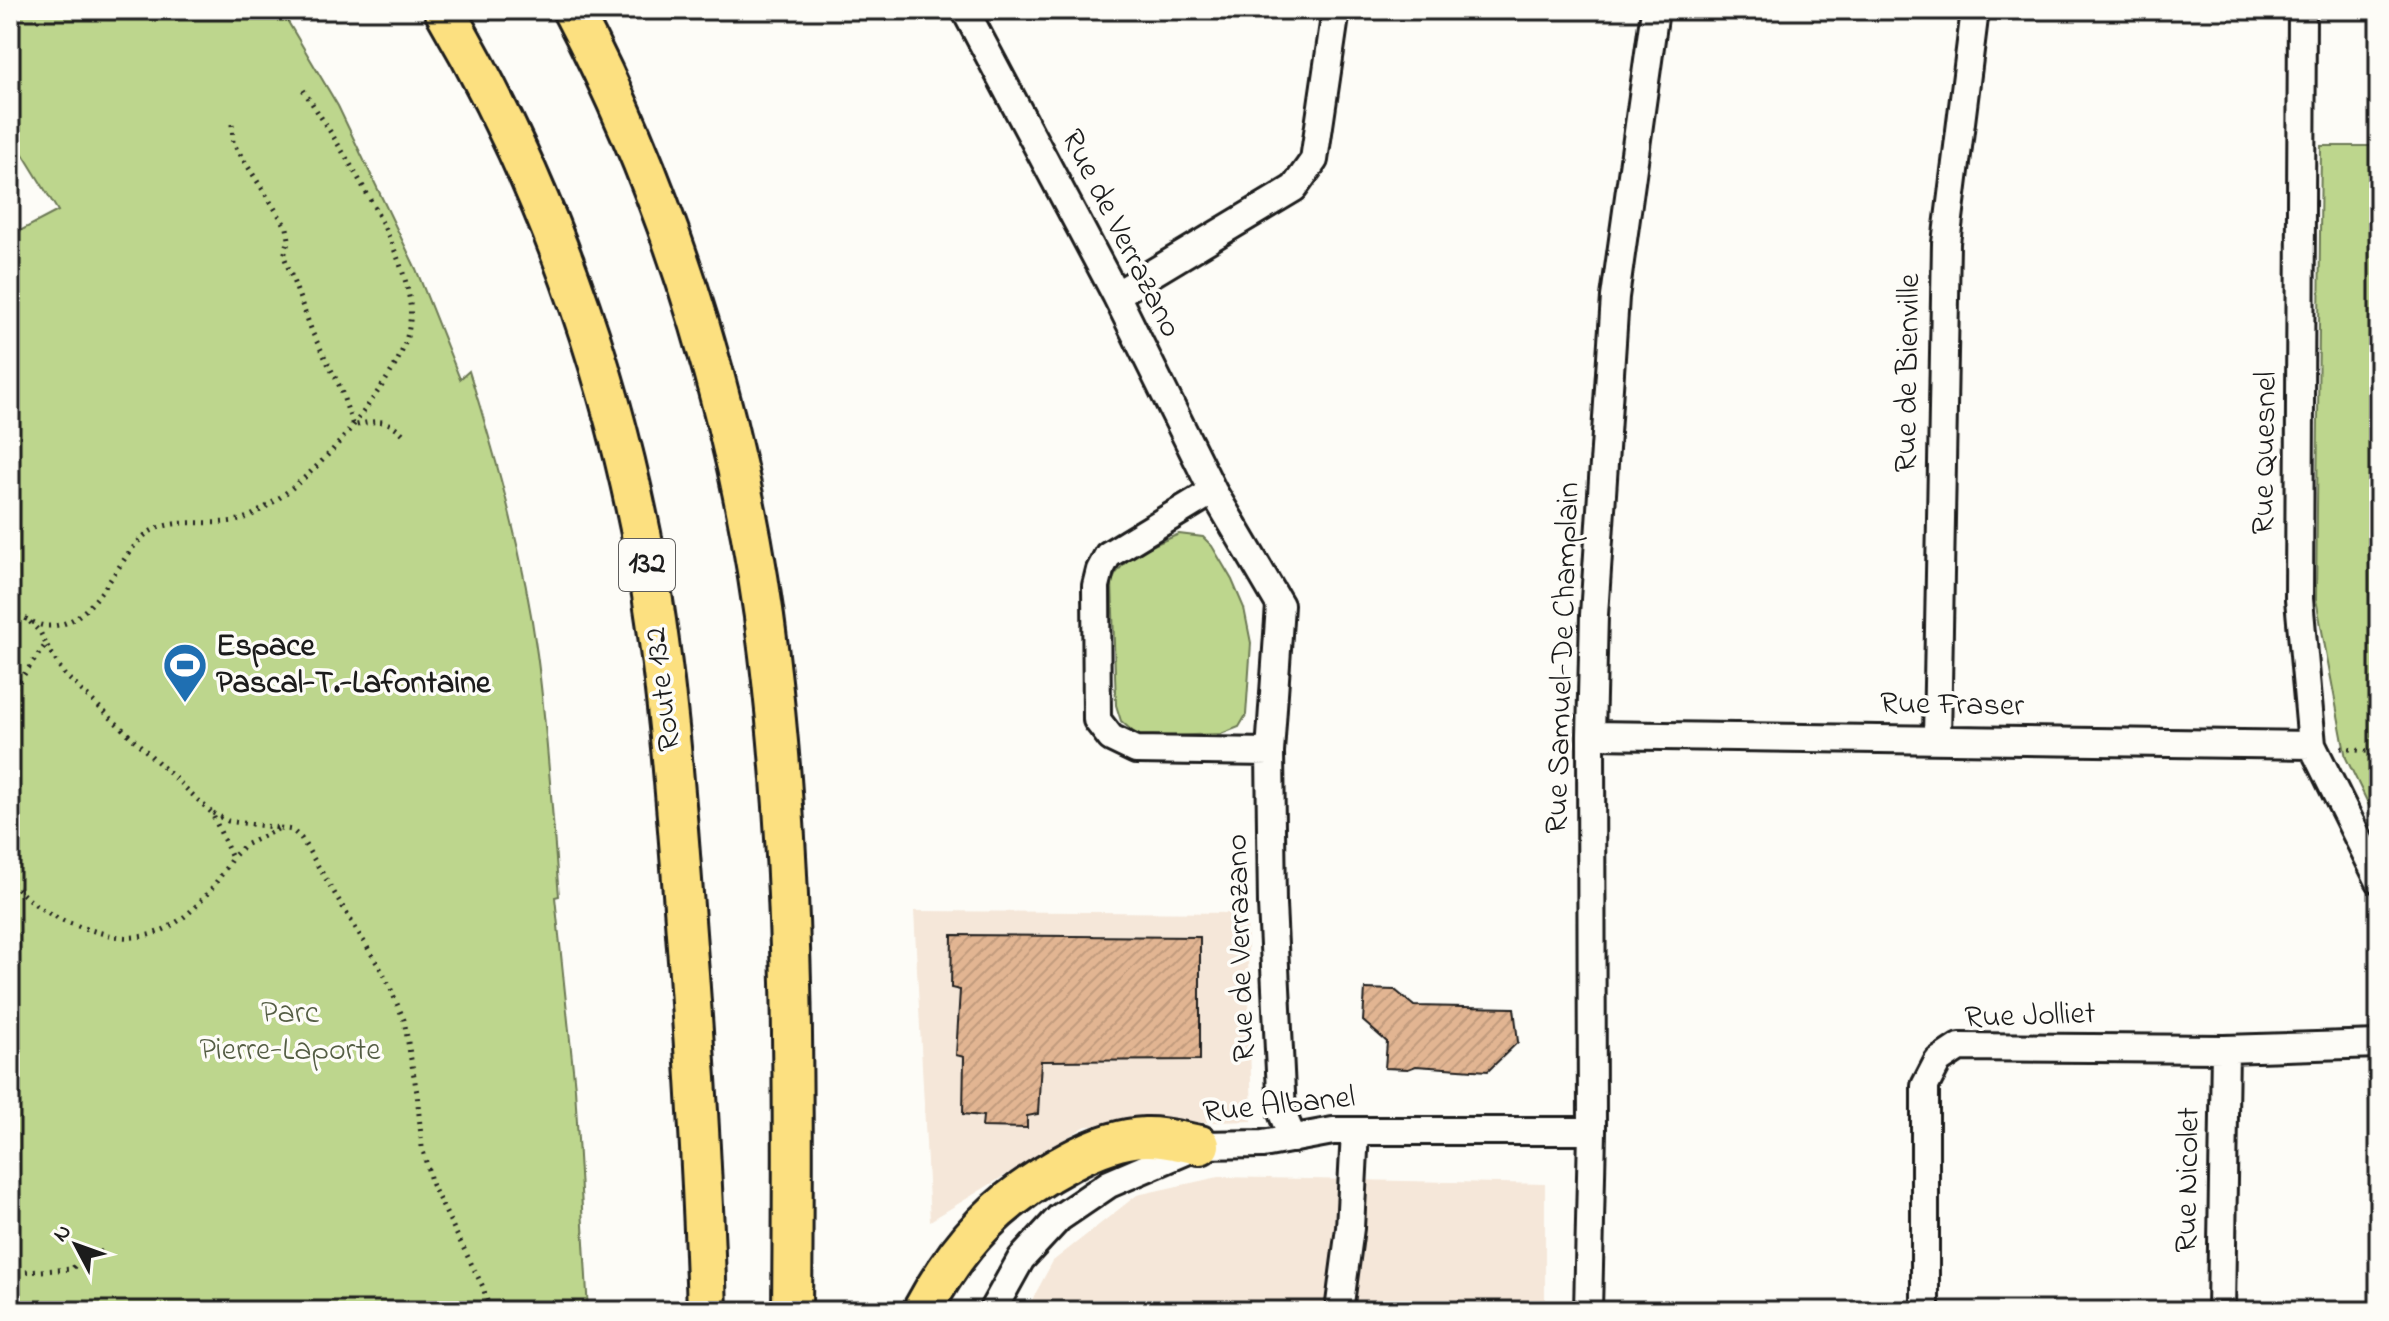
<svg xmlns="http://www.w3.org/2000/svg" width="2389" height="1321" font-family="'Indie Flower',sans-serif">
	<style>
		.built { fill: #f5e7d9 }
		.park { fill: #bdd68d; stroke: #6c7954; stroke-width: 2 }
		.building { fill: url(#building-hatch); stroke: #1c1c1c; stroke-width: 2 }
		.lines { fill: none; stroke-linecap: round; stroke-linejoin: round }
		.minor-casing { stroke: #1c1c1c; stroke-width: 32 }
		.highway-casing { stroke: #1c1c1c; stroke-width: 44 }
		.path { stroke: #1c1c1c; stroke-width: 5; stroke-dasharray: 2 6; stroke-linecap: butt }
		.minor { stroke: #fdfcf7; stroke-width: 26 }
		.highway { stroke: #fce080; stroke-width: 38 }
		.labels { text-anchor: middle; dominant-baseline: central; stroke-width: 7; stroke-linejoin: round; paint-order: stroke }
		.shield { fill: #fdfcf7; stroke: #605f5e; stroke-width: 2 }
		.shield-label { font-size: 30px; font-weight: bold; fill: #1c1c1c }
		.street-label { font-size: 32px; fill: #1c1c1c; stroke: #fdfcf7 }
		.poi-label { font-size: 32px; font-weight: bold; fill: #1c1c1c; stroke: #fdfcf7; text-anchor: start }
		.park-label { font-size: 32px; fill: #545d44; stroke: #fdfcf7 }
	</style>
	<defs>
		<pattern id="building-hatch" width="6" height="6" patternUnits="userSpaceOnUse" patternTransform="scale(2)"><rect width="6" height="6" fill="#e2b592"/><path d="M-1 1l2-2M0 6l6-6M5 7l2-2" fill="none" stroke="#c19b7d"/></pattern>
	</defs>
	<rect width="100%" height="100%" fill="#fdfcf7"/>
	<filter id="ink" filterUnits="userSpaceOnUse"><feTurbulence type="fractalNoise" baseFrequency=".0125" numOctaves="2"/><feDisplacementMap in="SourceGraphic" scale="16" xChannelSelector="R" yChannelSelector="G"/><feConvolveMatrix kernelMatrix="1 2 1 2 8 2 1 2 1" color-interpolation-filters="sRGB"/></filter>
	<g filter="url(#ink)">
		<path class="built" d="M 914,911 L 1247,913 L 1252,1121 L 1086,1126 L 930,1221 Z
			M 1218,1177 L 1545,1184 L 1545,1311 L 1026,1311 L 1053,1261 L 1137,1195 Z"/>
		<path class="park" d="M 10,10 L 281,10 L 338,106 L 416,269 L 460,379 L 469,371 C 498,464 524,557 537,654 C 548,734 552,816 559,896 L 555,897 L 575,1088 L 588,1311 L 10,1311 L 10,236 L 58,211 L 10,133 Z
			M 2321,146 L 2379,146 L 2379,826 L 2346,758 L 2316,599 Z
			M 1179,534 L 1203,537 L 1212,546 L 1232,580 L 1244,608 L 1251,643 L 1246,715 L 1239,727 L 1221,734 L 1139,737 L 1121,721 L 1116,705 L 1112,581 C 1125,553 1153,546 1179,534 Z"/>
		<path class="building" d="M 952,935 L 1200,937 L 1200,1060 L 1041,1061 L 1038,1114 L 1027,1116 L 1027,1128 L 982,1127 L 983,1116 L 963,1114 L 964,1057 L 956,1055 L 960,990 L 951,988 Z
			M 1365,989 L 1395,990 L 1414,1006 L 1514,1008 L 1518,1042 L 1488,1071 L 1416,1066 L 1408,1069 L 1385,1068 L 1387,1042 L 1363,1021 Z"/>
		<g class="lines">
			<g class="minor-casing">
				<path id="minor" d="M 965,10 L 1116,295 L 1213,491 L 1280,605 L 1270,752 L 1272,904 L 1282,1113 L 1293,1139
					M 2302,10 L 2299,599 L 2312,745 L 2379,880
					M 1116,295 L 1294,188 L 1314,160 L 1336,10
					M 1213,491 L 1108,555 L 1100,570 L 1096,586 L 1097,720 L 1111,738 L 1136,750 L 1270,752
					M 1591,735 L 2312,745
					M 1937,739 L 1946,243 L 1975,10
					M 992,1311 L 1021,1259 L 1059,1218 L 1109,1184 L 1200,1145 L 1263,1144 L 1333,1131 L 1592,1131
					M 1339,1311 L 1350,1228 L 1355,1131
					M 1588,1311 L 1592,1131 L 1591,735 L 1594,615 L 1615,297 L 1655,10
					M 1925,1311 L 1925,1086 L 1938,1061 L 1959,1047 L 2225,1049 L 2379,1044
					M 2221,1311 L 2225,1049"/>
			</g>
			<g class="highway-casing">
				<path id="highway" d="M 444,10 C 544,180 612,371 647,565 C 668,682 676,802 685,920 C 695,1050 703,1181 707,1311
					M 572,10 C 675,206 743,436 769,655 C 795,872 794,1092 792,1311
					M 922,1311 C 959,1242 1000,1198 1070,1161 C 1092,1149 1120,1138 1145,1137 C 1163,1136 1183,1142 1200,1145"/>
			</g>
			<path class="path" d="M 232,124 L 233,143 L 287,228 L 289,239 L 284,256 L 313,334 L 340,387 L 353,426 C 375,420 388,418 404,435
				M 10,615 C 24,614 35,627 50,626 C 99,625 121,545 153,530 C 184,515 223,531 254,514 C 297,490 335,451 364,411 C 384,382 406,357 410,321 C 418,263 334,137 302,88
				M 30,622 L 40,632 L 46,644
				M 10,694 L 46,644 L 64,674 L 212,813 L 232,858 C 211,893 180,934 135,937 C 117,939 98,932 81,927 C 54,919 27,902 10,880
				M 2341,748 L 2379,753
				M 213,813 L 228,821 L 280,828 L 245,845 L 232,858
				M 280,828 L 292,830 L 301,838 L 386,978 L 404,1020 L 417,1093 L 422,1147 L 432,1185 L 483,1287 L 490,1311
				M 10,1273 L 72,1269 L 78,1262 L 103,1251"/>
			<use href="#minor" class="minor"/>
			<use href="#highway" class="highway"/>
		</g>
	</g>
	<defs>
		<g id="stadium-pin" transform="scale(2.3)"><path d="M0 17L-7.5 6A9.5 9.5 0 1 1 7.5 6Z" fill="#1f6fb2" stroke="#fdfcf7"/><path d="M0-5a6.5 5 0 1 0 0 10a6.5 5 0 1 0 0-10ZM-3.5-1.8h7v3.6h-7Z" fill="#fff"/></g>
	</defs>
	<g fill-rule="evenodd">
		<use href="#stadium-pin" x="185" y="665"/>
	</g>
	<g class="labels">
		<rect class="shield" x="619" y="539" width="56" height="52" rx="6"/>
		<g class="shield-label">
			<text x="647" y="565">132</text>
		</g>
		<g class="street-label">
			<text transform="translate(1120 234) rotate(63)">Rue de Verrazano</text>
			<text transform="translate(1909 373) rotate(-89)">Rue de Bienville</text>
			<text transform="translate(2266 453) rotate(-89)">Rue Quesnel</text>
			<text transform="translate(1564 658) rotate(-88)">Rue Samuel-De Champlain</text>
			<text transform="translate(664 689) rotate(-97)">Route 132</text>
			<text transform="translate(1952 706) rotate(1)">Rue Fraser</text>
			<text transform="translate(1242 948) rotate(-92)">Rue de Verrazano</text>
			<text transform="translate(2030 1017) rotate(-2)">Rue Jolliet</text>
			<text transform="translate(1279 1106) rotate(-6)">Rue Albanel</text>
			<text transform="translate(2189 1180) rotate(-89)">Rue Nicolet</text>
		</g>
		<g class="poi-label">
			<text x="216" y="647">Espace<tspan x="216" dy="37">Pascal-T.-Lafontaine</tspan></text>
		</g>
		<g class="park-label">
			<text x="290" y="1014">Parc<tspan x="290" dy="37">Pierre-Laporte</tspan></text>
		</g>
	</g>
	<rect width="2389" height="1321" fill="none" stroke="#fdfcf7" stroke-width="40"/>
	<rect x="20" y="20" width="2349" height="1281" fill="none" stroke="#1c1c1c" stroke-width="3" filter="url(#ink)"/>
	<g transform="translate(76 1245) rotate(311)" stroke="#fdfcf7" stroke-width="6" paint-order="stroke">
	<path d="M0-6L14 30L0 20L-14 30Z" fill="#1c1c1c"/>
	<text y="-12" font-size="22" font-weight="bold" text-anchor="middle" fill="#1c1c1c">N</text>
	</g>
</svg>
